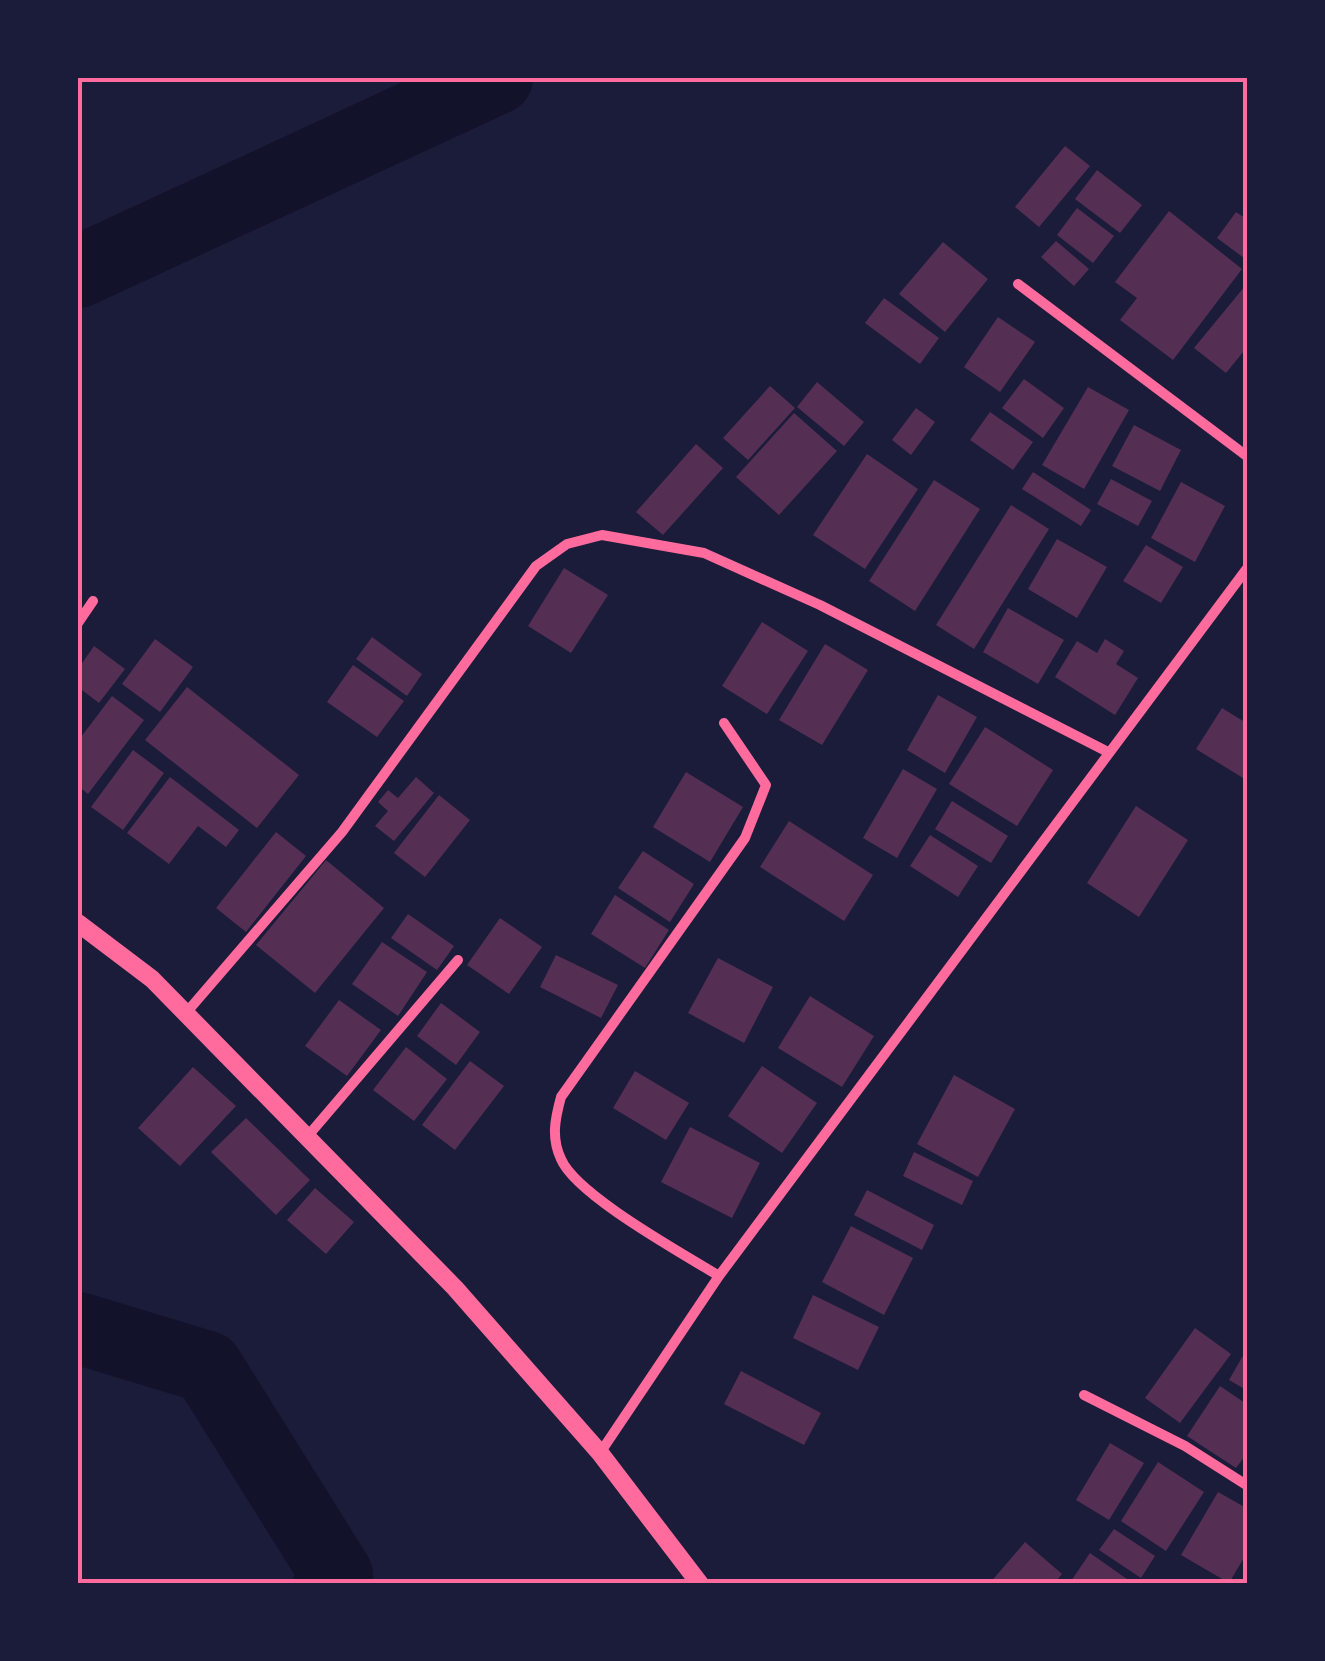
<svg xmlns="http://www.w3.org/2000/svg" width="1325" height="1661" font-family="'Nunito Sans',sans-serif">
	<style>
		.lines { fill: none; stroke-linecap: round; stroke-linejoin: round }
		.river { stroke: #12122b; stroke-width: 72 }
		.building { fill: #542f53 }
		.minor { stroke: #ff6b9d; stroke-width: 10 }
		.tertiary { stroke: #ff6b9d; stroke-width: 18 }
		.neatline { fill: none; stroke: #ff6b9d; stroke-width: 4 }
	</style>
	<rect width="100%" height="100%" fill="#1b1b3a"/>
	<g class="lines">
		<path class="river" d="M 78,272 L 497,78
			M 78,1328 L 207,1367 L 337,1575 L 329,1584"/>
	</g>
	<path class="building" d="M 1065,146 L 1090,166 L 1039,227 L 1015,207 Z
		M 1097,170 L 1142,205 L 1120,233 L 1075,199 Z
		M 1077,208 L 1114,236 L 1093,263 L 1057,235 Z
		M 1169,211 L 1242,269 L 1173,360 L 1120,320 L 1137,298 L 1115,282 Z
		M 1236,212 L 1248,220 L 1248,261 L 1217,238 Z
		M 1056,241 L 1089,269 L 1074,286 L 1041,257 Z
		M 943,242 L 988,279 L 945,332 L 899,294 Z
		M 1245,286 L 1248,346 L 1226,373 L 1194,348 Z
		M 884,298 L 939,338 L 920,364 L 865,323 Z
		M 998,317 L 1035,342 L 1000,392 L 964,367 Z
		M 1024,379 L 1064,408 L 1043,438 L 1002,408 Z
		M 817,382 L 864,422 L 844,446 L 797,407 Z
		M 770,386 L 795,408 L 748,460 L 723,438 Z
		M 1088,387 L 1129,410 L 1084,489 L 1042,465 Z
		M 916,408 L 935,422 L 911,455 L 892,440 Z
		M 990,412 L 1033,442 L 1013,470 L 970,440 Z
		M 794,413 L 837,451 L 779,515 L 736,477 Z
		M 1134,425 L 1181,450 L 1160,491 L 1112,466 Z
		M 696,444 L 723,468 L 663,535 L 636,512 Z
		M 867,454 L 918,489 L 865,569 L 813,535 Z
		M 1033,472 L 1091,510 L 1081,526 L 1022,489 Z
		M 1111,479 L 1152,501 L 1138,526 L 1097,504 Z
		M 934,480 L 980,509 L 915,611 L 869,581 Z
		M 1181,482 L 1225,506 L 1195,562 L 1151,538 Z
		M 1011,505 L 1049,529 L 974,649 L 936,625 Z
		M 1057,539 L 1107,567 L 1077,618 L 1028,589 Z
		M 1146,545 L 1183,567 L 1161,603 L 1123,581 Z
		M 564,568 L 608,595 L 571,653 L 528,626 Z
		M 1008,608 L 1064,640 L 1038,684 L 983,652 Z
		M 762,622 L 808,651 L 767,714 L 722,686 Z
		M 372,637 L 422,674 L 407,696 L 356,659 Z
		M 155,639 L 193,667 L 160,712 L 122,684 Z
		M 1105,639 L 1124,651 L 1116,664 L 1138,678 L 1115,715 L 1055,677 L 1077,641 L 1097,653 Z
		M 825,644 L 868,670 L 822,745 L 779,720 Z
		M 94,646 L 125,669 L 99,703 L 78,687 L 78,669 Z
		M 353,665 L 404,701 L 377,737 L 327,702 Z
		M 187,687 L 299,775 L 257,828 L 145,740 Z
		M 938,695 L 977,717 L 945,773 L 907,750 Z
		M 112,696 L 144,720 L 88,794 L 78,786 L 78,741 Z
		M 1222,708 L 1248,724 L 1248,770 L 1243,778 L 1196,749 Z
		M 985,727 L 1053,770 L 1017,826 L 949,784 Z
		M 133,750 L 164,773 L 123,830 L 91,807 Z
		M 903,769 L 937,789 L 897,858 L 863,838 Z
		M 686,772 L 743,807 L 710,862 L 653,827 Z
		M 170,777 L 239,830 L 226,847 L 198,826 L 169,864 L 127,833 Z
		M 416,777 L 434,793 L 394,841 L 375,826 L 388,811 L 378,802 L 388,790 L 398,798 Z
		M 439,795 L 470,820 L 425,877 L 394,853 Z
		M 952,801 L 1008,836 L 991,863 L 935,829 Z
		M 1136,806 L 1188,840 L 1139,917 L 1087,883 Z
		M 789,821 L 873,875 L 844,921 L 760,867 Z
		M 276,832 L 306,856 L 246,932 L 216,908 Z
		M 930,835 L 978,866 L 958,897 L 910,866 Z
		M 643,851 L 694,884 L 670,922 L 618,888 Z
		M 326,860 L 384,908 L 315,993 L 256,945 Z
		M 615,895 L 669,930 L 645,968 L 591,934 Z
		M 408,914 L 454,946 L 437,970 L 391,938 Z
		M 500,918 L 542,947 L 509,994 L 467,965 Z
		M 382,942 L 427,972 L 398,1016 L 352,984 Z
		M 556,955 L 618,985 L 601,1018 L 540,987 Z
		M 718,958 L 773,987 L 744,1043 L 688,1013 Z
		M 810,996 L 874,1036 L 842,1087 L 778,1048 Z
		M 339,1000 L 381,1030 L 347,1076 L 305,1046 Z
		M 441,1003 L 480,1032 L 456,1065 L 417,1036 Z
		M 406,1047 L 447,1079 L 414,1121 L 373,1090 Z
		M 470,1061 L 504,1086 L 455,1150 L 422,1125 Z
		M 762,1066 L 817,1103 L 782,1153 L 728,1116 Z
		M 193,1067 L 236,1106 L 180,1166 L 138,1128 Z
		M 635,1071 L 689,1103 L 666,1140 L 613,1108 Z
		M 954,1075 L 1015,1109 L 978,1177 L 917,1144 Z
		M 246,1118 L 310,1180 L 276,1215 L 211,1152 Z
		M 690,1127 L 760,1163 L 732,1218 L 661,1182 Z
		M 914,1152 L 973,1181 L 962,1205 L 903,1176 Z
		M 315,1188 L 354,1222 L 326,1254 L 287,1220 Z
		M 867,1190 L 934,1225 L 922,1250 L 854,1215 Z
		M 851,1226 L 913,1258 L 884,1315 L 822,1282 Z
		M 813,1295 L 879,1327 L 858,1370 L 793,1338 Z
		M 1195,1328 L 1231,1354 L 1180,1423 L 1145,1398 Z
		M 1248,1347 L 1248,1391 L 1229,1380 Z
		M 741,1371 L 821,1413 L 804,1445 L 724,1404 Z
		M 1220,1386 L 1248,1405 L 1248,1452 L 1236,1468 L 1187,1436 Z
		M 1110,1443 L 1144,1463 L 1109,1520 L 1076,1500 Z
		M 1158,1462 L 1204,1492 L 1166,1551 L 1121,1521 Z
		M 1218,1492 L 1248,1509 L 1248,1551 L 1229,1583 L 1181,1555 Z
		M 1114,1529 L 1155,1556 L 1141,1578 L 1099,1550 Z
		M 1025,1542 L 1062,1574 L 1054,1584 L 989,1584 Z
		M 1090,1553 L 1134,1584 L 1069,1584 Z"/>
	<g class="lines">
		<path class="minor" d="M 1018,284 L 1248,457
			M 78,623 L 93,601
			M 186,1013 L 342,832 L 536,566 L 567,544 L 602,535 L 704,553 L 820,605 L 1108,752
			M 307,1137 L 458,960
			M 719,1276 C 682,1253 576,1195 561,1159 C 551,1138 555,1119 561,1097 L 745,838 L 766,785 L 724,723
			M 1084,1395 L 1185,1446 L 1248,1486
			M 600,1453 L 719,1276 L 1248,567"/>
		<path class="tertiary" d="M 78,923 L 152,979 L 455,1288 L 600,1453 L 700,1584"/>
	</g>
	<rect width="1325" height="1661" fill="none" stroke="#1b1b3a" stroke-width="160"/>
	<rect x="80" y="80" width="1165" height="1501" class="neatline"/>
</svg>
